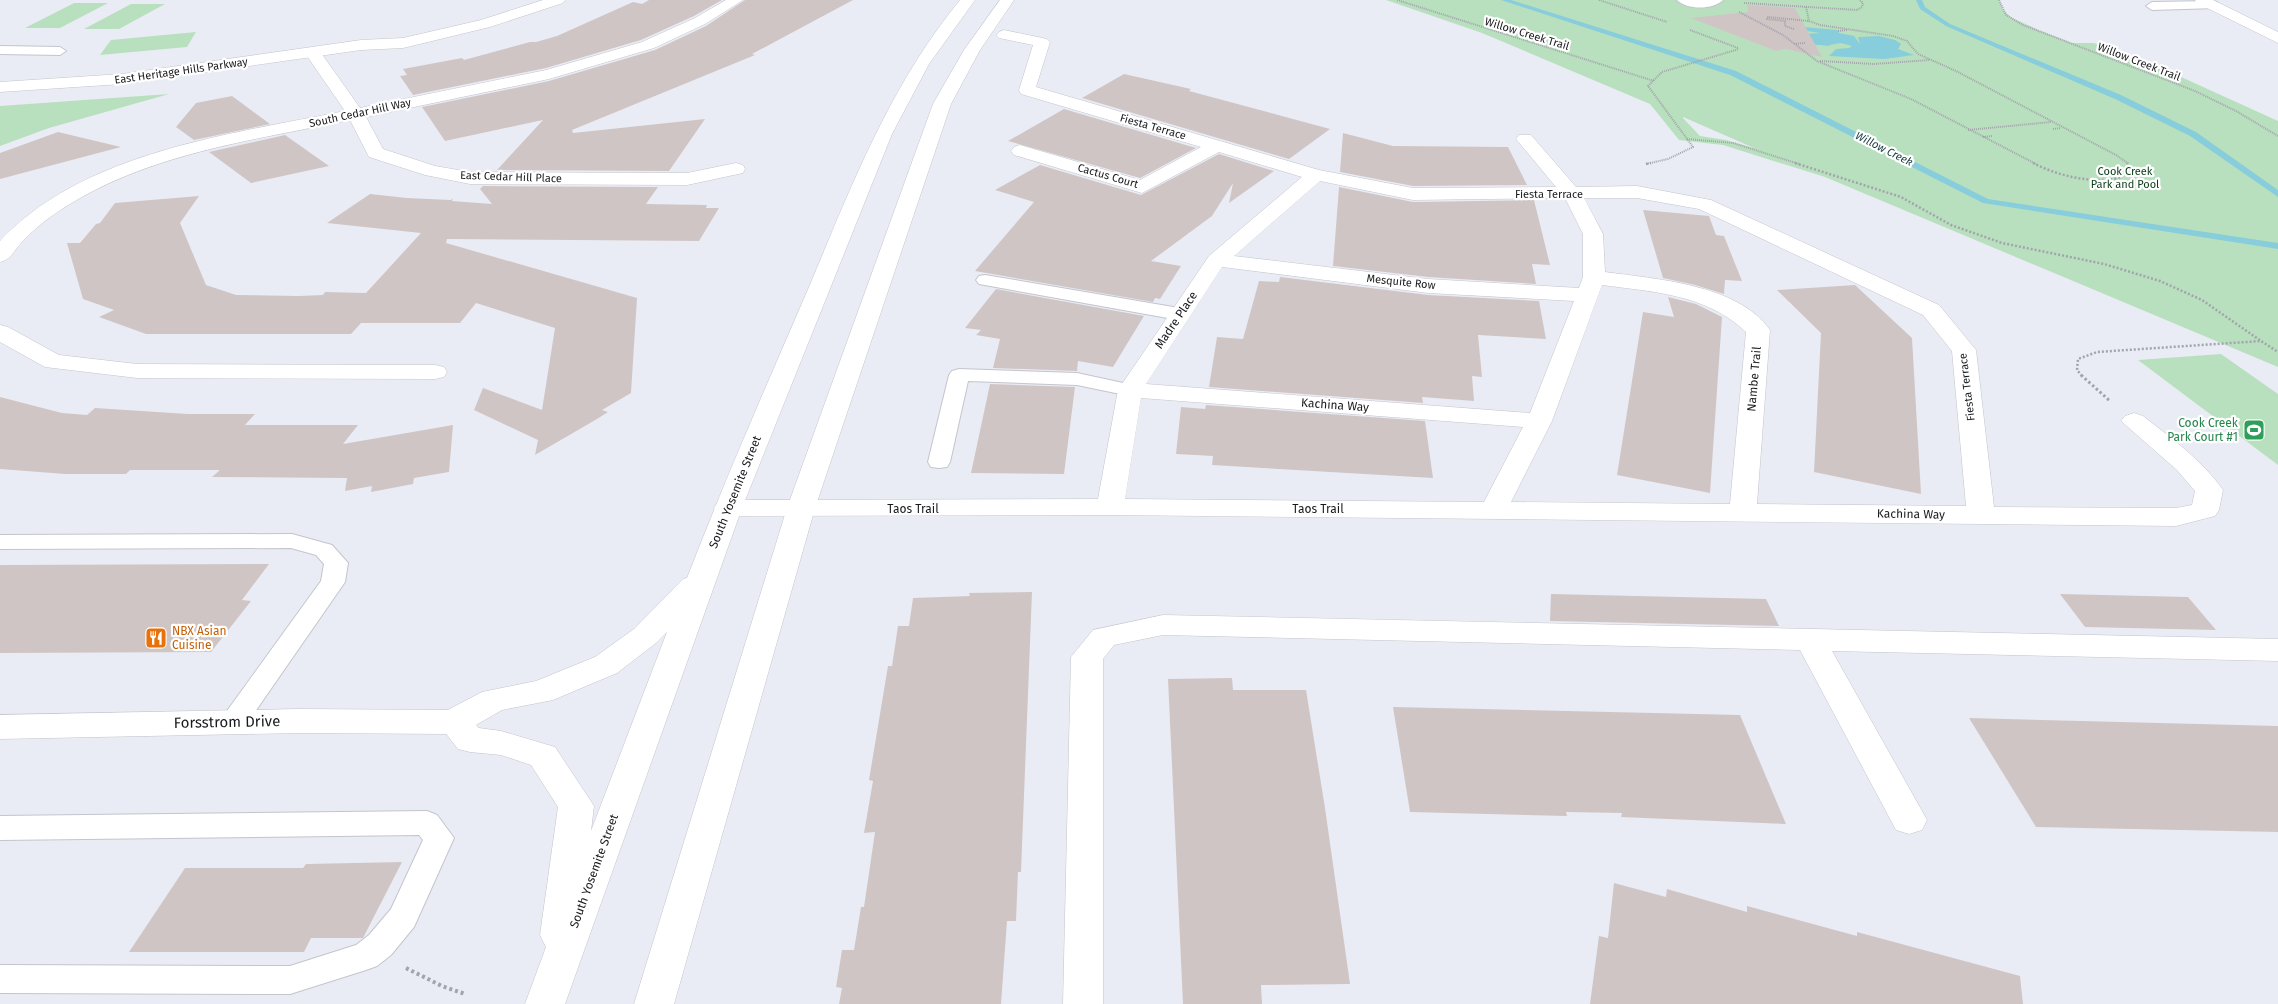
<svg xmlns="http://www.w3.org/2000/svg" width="2278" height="1004" font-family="'Fira Sans',sans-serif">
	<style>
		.green { fill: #b9e0be; fill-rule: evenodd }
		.water { fill: #88cddb }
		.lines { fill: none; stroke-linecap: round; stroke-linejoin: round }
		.stream { fill: #88cddb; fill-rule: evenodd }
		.building { fill: #d0c5c5 }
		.service-casing { stroke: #c3c5cd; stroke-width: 2 }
		.minor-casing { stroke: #c3c5cd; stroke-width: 1 }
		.tertiary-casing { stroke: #c3c5cd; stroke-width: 1 }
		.secondary-casing { stroke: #c3c5cd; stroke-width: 1 }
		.path-far3 { stroke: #a3a4ab; stroke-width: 2; stroke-dasharray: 1 1; stroke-linecap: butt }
		.path-far2 { stroke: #a3a4ab; stroke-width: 2.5; stroke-dasharray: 2 2; stroke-linecap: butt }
		.path-far1 { stroke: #a3a4ab; stroke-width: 3; stroke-dasharray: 2.5 2.5; stroke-linecap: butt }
		.path { stroke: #a3a4ab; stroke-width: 4; stroke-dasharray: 3 3; stroke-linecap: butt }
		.service { fill: #fff; fill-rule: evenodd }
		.minor { fill: #fff; fill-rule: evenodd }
		.tertiary { fill: #fff; fill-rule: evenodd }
		.secondary { fill: #fff; fill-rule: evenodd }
		.labels { text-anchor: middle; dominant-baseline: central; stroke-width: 4.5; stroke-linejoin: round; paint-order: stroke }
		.far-street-label { font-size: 11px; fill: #191a1d; stroke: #fff }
		.far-water-label { font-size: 11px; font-style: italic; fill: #183a40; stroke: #fff }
		.far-park-label { font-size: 11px; fill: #0a3c18; stroke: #fff }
		.street-label { font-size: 12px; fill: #191a1d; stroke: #fff }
		.leisure-label { font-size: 12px; fill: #27864d; stroke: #fff; text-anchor: end }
		.food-label { font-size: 12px; fill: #c56008; stroke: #fff; text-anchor: start }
		.near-street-label { font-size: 15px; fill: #191a1d; stroke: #fff }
	</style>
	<rect width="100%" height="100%" fill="#eaecf5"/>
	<path class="green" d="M 1386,0 L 1999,0 L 2003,10 L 2012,18 L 2041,31 L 2072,43 L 2094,43 L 2168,71 L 2278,121 L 2278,367 L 1825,177 L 1723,145 L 1679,140 L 1650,104 L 1482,33 ZM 1683,118 L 1683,117 L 1754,148 L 1726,140 L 1700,136 Z
		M 74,3 L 108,3 L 60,28 L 25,28 Z
		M 131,4 L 165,4 L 119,29 L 84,29 Z
		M 196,32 L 187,47 L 100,55 L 111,40 Z
		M 169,94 L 49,128 L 0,146 L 0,106 Z
		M 2221,354 L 2278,394 L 2278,465 L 2138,360 Z"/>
	<path class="water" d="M 1804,27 L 1837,30 L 1839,33 L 1854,36 L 1860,44 L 1858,37 L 1879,36 L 1895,40 L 1901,44 L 1898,49 L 1914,55 L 1884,59 L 1829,56 L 1836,49 L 1849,48 L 1852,46 L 1841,43 L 1829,45 L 1830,46 L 1808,44 L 1789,35 L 1820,33 L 1807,31 Z"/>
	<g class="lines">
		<path class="stream" d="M 1501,0 L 1511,0 L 1736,71 L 1988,199 L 2278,243 L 2278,249 L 1983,203 L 1730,75 Z
			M 1916,0 L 1922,0 L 1925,7 L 1950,24 L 2121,95 L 2196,132 L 2278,190 L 2278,197 L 2190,136 L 2115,99 L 1946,26 L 1920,9 Z"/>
	</g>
	<path class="building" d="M 649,0 L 722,0 L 694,16 L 641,40 L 546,68 L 413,95 L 400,76 L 407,75 L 403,69 L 462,58 L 464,60 L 530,42 L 536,42 L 557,36 L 633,2 L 642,4 Z
		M 745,0 L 853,0 L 752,54 L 755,55 L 572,130 L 573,133 L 705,119 L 669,171 L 497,170 L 543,120 L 445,141 L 422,107 L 549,81 L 655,50 L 706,26 Z
		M 1747,5 L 1795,8 L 1822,57 L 1786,49 L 1776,51 L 1691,18 L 1748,12 Z
		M 1124,74 L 1191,89 L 1189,91 L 1330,129 L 1289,159 L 1082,98 Z
		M 232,96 L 270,124 L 194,140 L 176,127 L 196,103 Z
		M 1064,109 L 1196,148 L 1140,178 L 1008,141 Z
		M 58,132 L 121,147 L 0,179 L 0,153 Z
		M 1343,133 L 1393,146 L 1508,147 L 1527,185 L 1413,186 L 1340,172 Z
		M 285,135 L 329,166 L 251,183 L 209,152 Z
		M 1219,154 L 1274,171 L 1229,203 L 1233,183 L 1212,216 L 1151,261 L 1181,266 L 1160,299 L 1155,298 L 1153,302 L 975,271 L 1034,202 L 995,190 L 1040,165 L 1141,195 Z
		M 483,186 L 658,187 L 646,204 L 707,205 L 706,208 L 719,208 L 699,241 L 447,239 L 446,243 L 637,298 L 631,393 L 602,410 L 608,412 L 597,419 L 535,455 L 538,440 L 474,410 L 483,388 L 542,410 L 555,328 L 476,303 L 460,323 L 361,323 L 351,334 L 146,334 L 99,317 L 114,310 L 83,299 L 67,243 L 80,243 L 96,224 L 100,223 L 115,203 L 199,196 L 180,223 L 206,285 L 236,295 L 299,296 L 323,295 L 325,292 L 366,293 L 421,233 L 327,223 L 370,194 L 407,198 L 451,200 L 453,198 L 452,201 L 492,204 L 480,189 Z
		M 1339,187 L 1413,202 L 1534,200 L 1550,265 L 1532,264 L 1536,284 L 1428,277 L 1333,266 Z
		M 1643,210 L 1709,216 L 1716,235 L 1724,236 L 1742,281 L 1725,280 L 1724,294 L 1695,285 L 1663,278 Z
		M 1280,277 L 1428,295 L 1539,301 L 1546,339 L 1478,335 L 1482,377 L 1472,376 L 1474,401 L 1422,397 L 1423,403 L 1209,387 L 1217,337 L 1243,339 L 1259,281 L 1279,282 Z
		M 1855,285 L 1912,338 L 1921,494 L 1814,472 L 1821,333 L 1777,290 Z
		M 996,289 L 1144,316 L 1113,367 L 1078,361 L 1077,371 L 993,368 L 1000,339 L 976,335 L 981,330 L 965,328 Z
		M 1668,297 L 1696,304 L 1722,317 L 1710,493 L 1617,475 L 1643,312 L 1674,317 Z
		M 990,384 L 1075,387 L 1064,474 L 971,473 Z
		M 0,397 L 62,413 L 87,415 L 95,408 L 188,414 L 255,414 L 245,425 L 358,425 L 343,444 L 453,425 L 449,472 L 414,478 L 413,484 L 371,492 L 372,486 L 345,491 L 347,478 L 212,477 L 220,470 L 130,470 L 126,474 L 65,474 L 0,469 Z
		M 1206,405 L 1425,421 L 1433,478 L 1212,465 L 1213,456 L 1176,454 L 1181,407 L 1205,409 Z
		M 269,564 L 242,600 L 251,601 L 211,652 L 0,653 L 0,565 Z
		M 1032,592 L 1021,872 L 1018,872 L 1016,921 L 1007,921 L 1001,1004 L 839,1004 L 842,988 L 836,987 L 842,950 L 854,950 L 861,907 L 864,907 L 875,832 L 864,833 L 873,781 L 869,780 L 888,666 L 892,666 L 898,626 L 909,626 L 913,598 L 970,596 L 969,593 Z
		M 1551,594 L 1766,599 L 1779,626 L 1550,621 Z
		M 2060,594 L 2188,597 L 2216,630 L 2085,627 Z
		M 1232,678 L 1233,690 L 1306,690 L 1325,808 L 1350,984 L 1261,985 L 1262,1004 L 1183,1004 L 1168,679 Z
		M 1393,707 L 1740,715 L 1786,824 L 1621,817 L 1622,813 L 1566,812 L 1567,816 L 1410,812 Z
		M 1969,718 L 2278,726 L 2278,832 L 2036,827 Z
		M 402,862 L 363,938 L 311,938 L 304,952 L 129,952 L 185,868 L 303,868 L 306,864 Z
		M 1614,883 L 1666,897 L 1667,889 L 1747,912 L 1747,906 L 1857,936 L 1857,932 L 2020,976 L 2023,1004 L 1590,1004 L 1599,936 L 1608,938 Z"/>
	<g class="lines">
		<g class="service-casing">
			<path id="service" d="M 1677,0 L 1723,0 C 1713,10 1687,10 1677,0 Z
				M 2213,1 L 2217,2 L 2217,8 L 2152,10 L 2146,6 L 2152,2 Z
				M 0,46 L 60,47 L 66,51 L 60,55 L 0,54 Z
				M 985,275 L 1179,308 L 1186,310 L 1188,314 L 1186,318 L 1179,320 L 979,284 L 976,280 L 979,276 Z
				M 959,369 L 1077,373 L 1137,386 L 1140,390 L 1137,394 L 1130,396 L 1077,385 L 968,381 L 950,462 L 947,467 L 939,468 L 931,467 L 928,462 L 949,375 L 952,371 Z
				M 292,534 L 332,545 L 348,563 L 345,582 L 243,729 L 233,732 L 223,729 L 219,722 L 321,581 L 324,564 L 316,555 L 291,548 L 0,549 L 0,535 Z
				M 427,811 L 437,815 L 454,838 L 414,927 L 391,955 L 377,966 L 366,970 L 290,994 L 0,993 L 0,965 L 290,966 L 356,945 L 369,935 L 391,909 L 423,840 L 419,835 L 0,840 L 0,816 Z"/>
		</g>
		<g class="minor-casing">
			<path id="minor" d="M 726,0 L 743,0 L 705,24 L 654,48 L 549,79 L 366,117 L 383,149 L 435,166 L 470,172 L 687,173 L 736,163 L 743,165 L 745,169 L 743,173 L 687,185 L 470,184 L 425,175 L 369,157 L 350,120 C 265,138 174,150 95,190 C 68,204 42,220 21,243 C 14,250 11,260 0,262 L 0,241 C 83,152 231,134 345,111 L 305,53 L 307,50 L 319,50 L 360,108 L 546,70 L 642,42 L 695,18 Z
				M 2195,0 L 2213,0 L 2278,32 L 2278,43 L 2197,3 Z
				M 1004,30 L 1047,39 L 1050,42 L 1036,87 L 1319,170 L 1413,188 L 1556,187 L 1516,139 L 1519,135 L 1531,135 L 1576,187 L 1637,186 L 1711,200 L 1939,305 L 1976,350 L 1994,507 L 2176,508 L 2192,505 L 2195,491 L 2177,470 L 2121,421 L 2125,416 L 2134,413 L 2143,416 C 2171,438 2202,460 2223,490 L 2219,510 L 2215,516 L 2176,526 L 1110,515 L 728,516 L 718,514 L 714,508 L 718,502 L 728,500 L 1098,499 L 1118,390 L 1209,256 L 1302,177 L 1219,152 L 1142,193 L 1014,155 L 1011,151 L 1014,147 L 1020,145 L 1140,180 L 1201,147 L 1021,94 L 1019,90 L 1033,45 L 999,38 L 996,35 L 999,32 ZM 1320,181 L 1413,200 L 1565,198 L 1583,234 L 1583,277 L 1579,288 L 1428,279 L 1234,256 ZM 1584,198 L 1637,198 L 1699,209 L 1923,315 L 1952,351 L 1966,506 L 1757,504 L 1770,330 C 1738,284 1655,279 1605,272 L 1603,234 ZM 1222,267 L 1428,293 L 1574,301 L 1530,413 L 1146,384 ZM 1602,285 C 1654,292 1706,294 1746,332 L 1730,504 L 1511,502 L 1552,421 ZM 1141,398 L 1523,427 L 1484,502 L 1125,499 Z
				M 0,325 L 8,327 L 59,355 L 137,364 L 435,365 L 444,367 L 447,372 L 444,377 L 435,379 L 137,378 L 45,367 L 0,342 Z
				M 1163,615 L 2278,639 L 2278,661 L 1832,651 L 1927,820 L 1922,830 L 1909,834 L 1896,830 L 1800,650 L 1163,635 L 1114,645 L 1103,659 L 1103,1004 L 1063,1004 L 1071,657 L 1093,630 Z
				M 298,709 L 454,710 L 466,713 L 471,722 L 466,731 L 454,734 L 298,733 L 0,739 L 0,715 Z"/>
		</g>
		<g class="tertiary-casing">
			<path id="tertiary" d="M 543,0 L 565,0 L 563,3 L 490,27 L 403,48 L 361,50 L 122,84 L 0,92 L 0,82 L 122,74 L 361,40 L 403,38 L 481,20 Z"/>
		</g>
		<g class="secondary-casing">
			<path id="secondary" d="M 960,0 L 975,0 L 929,64 L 892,134 L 742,508 L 565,1004 L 525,1004 L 546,947 L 540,935 L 558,807 L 531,765 L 501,755 L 470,752 L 458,749 L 437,722 L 442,713 L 482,692 L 536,681 L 595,657 L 634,629 L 683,579 L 687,578 C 725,480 767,384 809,287 C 851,187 890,85 960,0 ZM 667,632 L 591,831 L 594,806 L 555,747 L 501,731 L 479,728 L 476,725 L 502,710 L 553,700 L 617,673 L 656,643 Z
				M 1000,0 L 1014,0 L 980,50 L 951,104 L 815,508 L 674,1004 L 634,1004 L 787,508 L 933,104 L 964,50 Z"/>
		</g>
		<path class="path-far3" d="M 1397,0 L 1654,81
			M 1599,0 L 1667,22
			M 1999,0 L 2006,15 L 2023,25 L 2195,91 L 2236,111 L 2278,136
			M 1744,3 L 1857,10 L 1862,7 L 1863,3 L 1859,0
			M 1806,7 L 1809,21 L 1820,25 L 1893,36 L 1907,41 L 1918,54 L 1956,71 L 2116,155 L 2129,164
			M 1739,12 L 1783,35 L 1817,61 L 1911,99 L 2036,164
			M 1794,29 L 1785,26 L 1785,21 L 1767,19 L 1768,17 L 1809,21
			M 1690,30 L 1738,48
			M 1838,31 L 1847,30
			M 1794,44 L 1805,43
			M 1820,61 L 1874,64 L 1929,60
			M 2053,129 L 2061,128
			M 1968,130 L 2051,122
			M 1983,137 L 1992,136
			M 1687,139 L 1733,143 L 1799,164
			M 1646,164 L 1668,159 L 1693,147 L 1648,86 L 1662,72 L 1739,49"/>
		<path class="path-far2" d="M 1795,163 L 1901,197 L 1951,225 L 2002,243 L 2104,264 L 2160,281 L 2202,300 L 2261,341
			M 2033,163 C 2056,175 2088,183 2114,179 C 2120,178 2126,174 2132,171 L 2127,163
			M 1646,164 L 1651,163
			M 2082,376 L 2077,370 L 2078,359 L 2097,352 L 2261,341 L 2278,352"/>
		<path class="path-far1" d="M 2081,375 L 2110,401"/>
		<path class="path" d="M 406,968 L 442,986 L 465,994"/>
		<use href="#service" class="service"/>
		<use href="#minor" class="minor"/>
		<use href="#tertiary" class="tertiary"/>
		<use href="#secondary" class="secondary"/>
	</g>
	<defs>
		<g id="stadium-square" transform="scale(1.125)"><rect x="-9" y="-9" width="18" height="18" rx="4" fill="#2e9e5b" stroke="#fff"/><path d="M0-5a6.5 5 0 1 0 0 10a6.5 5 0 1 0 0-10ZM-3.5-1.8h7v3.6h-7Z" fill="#fff"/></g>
		<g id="restaurant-square" transform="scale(1.125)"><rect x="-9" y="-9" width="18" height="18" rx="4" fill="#e8710a" stroke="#fff"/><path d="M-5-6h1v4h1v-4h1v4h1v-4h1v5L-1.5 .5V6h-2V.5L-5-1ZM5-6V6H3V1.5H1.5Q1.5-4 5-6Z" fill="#fff"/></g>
	</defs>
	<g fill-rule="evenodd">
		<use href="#stadium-square" x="2254" y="430"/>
		<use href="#restaurant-square" x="156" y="638"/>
	</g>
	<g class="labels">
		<g class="far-street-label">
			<text transform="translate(1527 34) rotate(17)">Willow Creek Trail</text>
			<text transform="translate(2139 62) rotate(21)">Willow Creek Trail</text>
			<text transform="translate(181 71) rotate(-8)">East Heritage Hills Parkway</text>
			<text transform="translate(360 113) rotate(-12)">South Cedar Hill Way</text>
			<text transform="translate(1153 127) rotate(16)">Fiesta Terrace</text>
			<text transform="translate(1108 176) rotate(16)">Cactus Court</text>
			<text transform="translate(511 177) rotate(2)">East Cedar Hill Place</text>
			<text x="1549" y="194">Fiesta Terrace</text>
			<text transform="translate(1401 282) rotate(6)">Mesquite Row</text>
			<text transform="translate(1967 387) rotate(-97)">Fiesta Terrace</text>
		</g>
		<g class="far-water-label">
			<text transform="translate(1884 149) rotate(27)">Willow Creek</text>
		</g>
		<g class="far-park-label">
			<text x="2125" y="171">Cook Creek<tspan x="2125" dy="13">Park and Pool</tspan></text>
		</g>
		<g class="street-label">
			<text transform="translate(1176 320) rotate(-56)">Madre Place</text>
			<text transform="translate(1754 379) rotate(-85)">Nambe Trail</text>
			<text transform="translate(1335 405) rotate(4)">Kachina Way</text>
			<text transform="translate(735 492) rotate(-68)">South Yosemite Street</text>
			<text x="913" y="509">Taos Trail</text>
			<text x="1318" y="509">Taos Trail</text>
			<text transform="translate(1911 514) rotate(1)">Kachina Way</text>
			<text transform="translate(594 871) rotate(-70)">South Yosemite Street</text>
		</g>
		<g class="leisure-label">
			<text x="2238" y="423">Cook Creek<tspan x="2238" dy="14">Park Court #1</tspan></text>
		</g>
		<g class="food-label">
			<text x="172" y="631">NBX Asian<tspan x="172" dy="14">Cuisine</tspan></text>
		</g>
		<g class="near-street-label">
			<text transform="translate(227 722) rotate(-1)">Forsstrom Drive</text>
		</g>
	</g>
</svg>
